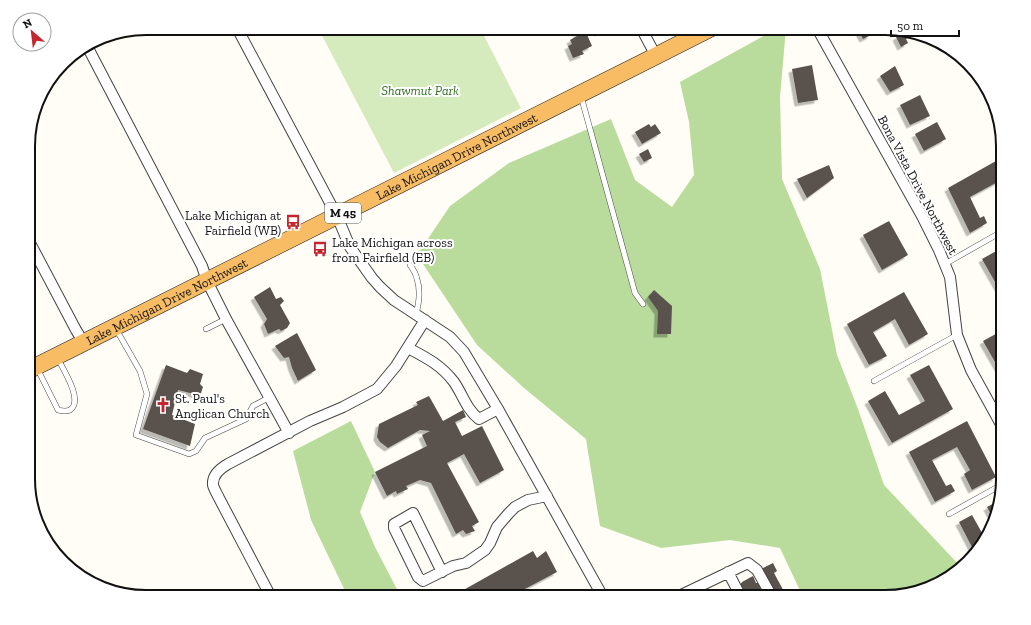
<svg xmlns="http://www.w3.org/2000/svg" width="1031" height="625" font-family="'Zilla Slab',serif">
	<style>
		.green { fill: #d5ebbd }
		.forest { fill: #b9dc9c }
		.building { fill: #5a524d; filter: url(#shadow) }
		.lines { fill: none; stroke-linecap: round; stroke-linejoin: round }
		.service-casing { stroke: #444; stroke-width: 6 }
		.minor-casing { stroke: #444; stroke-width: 12 }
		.trunk-casing { stroke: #222; stroke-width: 18 }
		.service { stroke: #fff; stroke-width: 5 }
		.minor { stroke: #fff; stroke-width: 10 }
		.trunk { stroke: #f7bc64; stroke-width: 17 }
		.labels { text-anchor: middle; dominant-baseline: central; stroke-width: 4; stroke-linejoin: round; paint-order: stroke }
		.shield { fill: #fff; stroke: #585858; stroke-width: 1 }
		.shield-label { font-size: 12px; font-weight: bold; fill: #111 }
		.park-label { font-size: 13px; font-style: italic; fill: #2f6b1f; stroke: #fff }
		.street-label { font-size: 13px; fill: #111; stroke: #fff }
		.poi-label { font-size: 13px; fill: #111; stroke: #fff; text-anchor: start }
		.rim { fill: none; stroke: #111; stroke-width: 2 }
	</style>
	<defs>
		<filter id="shadow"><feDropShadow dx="-3.5" dy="3.5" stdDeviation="0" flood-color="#0004"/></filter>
	</defs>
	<rect width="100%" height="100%" fill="#fffdf5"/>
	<path class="green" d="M 318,28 L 480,28 L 521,108 L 394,173 Z"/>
	<path class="forest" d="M 778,28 L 786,28 L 780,97 L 782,179 L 820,269 L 837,355 L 858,409 L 884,485 L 960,566 L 944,581 L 892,597 L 803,597 L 780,548 L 730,540 L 661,548 L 600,526 L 586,439 L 524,388 L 477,345 L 417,255 L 450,206 L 509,163 L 611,119 L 635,180 L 672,207 L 694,175 L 689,122 L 680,82 Z
		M 351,421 L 375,472 L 360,512 L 375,547 L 401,597 L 348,597 L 311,520 L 293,451 Z"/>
	<path class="building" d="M 596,28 L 609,28 L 598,33 Z
		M 857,28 L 867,28 L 871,35 L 863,39 Z
		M 585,30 L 592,46 L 582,51 L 584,54 L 573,58 L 568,46 L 572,44 L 570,40 L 577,36 L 576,34 Z
		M 903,33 L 906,34 L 908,38 L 906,39 L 908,43 L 901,47 L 896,37 Z
		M 812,65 L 818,100 L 798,103 L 792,69 Z
		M 895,66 L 904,85 L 890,92 L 880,76 Z
		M 920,95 L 930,116 L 910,125 L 900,105 Z
		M 937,122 L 946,139 L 924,151 L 915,134 Z
		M 649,124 L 651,127 L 655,124 L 661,133 L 642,144 L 635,132 Z
		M 648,149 L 652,158 L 644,162 L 639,154 Z
		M 1003,157 L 1003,179 L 970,197 L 980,218 L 984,216 L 987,223 L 970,233 L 948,188 Z
		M 829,165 L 834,178 L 807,198 L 797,179 Z
		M 889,221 L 908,255 L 882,270 L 863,235 Z
		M 998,250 L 1003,258 L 1003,296 L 982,259 Z
		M 270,287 L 276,299 L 281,297 L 284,301 L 280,305 L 290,323 L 287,328 L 281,331 L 279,329 L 268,334 L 264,324 L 267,319 L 254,297 Z
		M 654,290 L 672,306 L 671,334 L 657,334 L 658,311 L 648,297 Z
		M 904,292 L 928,334 L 909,345 L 895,319 L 873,332 L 887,356 L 869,365 L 847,324 Z
		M 1003,330 L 1003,376 L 983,341 Z
		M 297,333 L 316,370 L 298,381 L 292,368 L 289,357 L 284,358 L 275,346 Z
		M 166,365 L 187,373 L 190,369 L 203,374 L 200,384 L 203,387 L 201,393 L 198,395 L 178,390 L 172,415 L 195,424 L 190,446 L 143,429 Z
		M 929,365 L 953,409 L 892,443 L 868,401 L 885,391 L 899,415 L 925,401 L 910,375 Z
		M 429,396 L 443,421 L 463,410 L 466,417 L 455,422 L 462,436 L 482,426 L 504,470 L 480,483 L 464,454 L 447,463 L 479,522 L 472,526 L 475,531 L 466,534 L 463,530 L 456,534 L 431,483 L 420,480 L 406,486 L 408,489 L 397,494 L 396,491 L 387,496 L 375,472 L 427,446 L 422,435 L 430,431 L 420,430 L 388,448 L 380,442 L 377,437 L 379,424 L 418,405 L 416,402 Z
		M 967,421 L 996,477 L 972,490 L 964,474 L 970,470 L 957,447 L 932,460 L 946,486 L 951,484 L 955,491 L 935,502 L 909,452 Z
		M 998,501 L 993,518 L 987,507 Z
		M 972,515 L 986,540 L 974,551 L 959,522 Z
		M 533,551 L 537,558 L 546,551 L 557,572 L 521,591 L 524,597 L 451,597 Z
		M 773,563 L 777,571 L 774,573 L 787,597 L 776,597 L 761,569 Z
		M 753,576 L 756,583 L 758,583 L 765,597 L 745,597 L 739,587 L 742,582 Z"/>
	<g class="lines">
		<g class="service-casing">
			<path id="service" d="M 581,96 L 635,293 L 643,304
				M 945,264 L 1003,231
				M 410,265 C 413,269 416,274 417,279 C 421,291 419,303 416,314
				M 116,329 L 140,371 L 147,394 L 136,435 L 189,454 L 196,451 L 205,438 L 246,419 L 253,406 L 270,397
				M 206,329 L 226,319
				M 37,368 L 58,410 C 62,411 66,412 70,410 C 84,401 63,369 58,359
				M 874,381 L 957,335
				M 991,407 L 1003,401
				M 949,514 L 1003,484"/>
		</g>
		<g class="minor-casing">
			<path id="minor" d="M 237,28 L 337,216 L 350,247 L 372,278 L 380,287 L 394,300 L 450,337 L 464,352 L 498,409 L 603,597
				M 641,28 L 656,56
				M 817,28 L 922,216 L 939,250 L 950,277 L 957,335 L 971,370 L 1003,428
				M 87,46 L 202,266 L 207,281 L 226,319 L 289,433
				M 29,241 L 76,330 L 84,343
				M 408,348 C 427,358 441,365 454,382 C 463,395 466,409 479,419 L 498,409
				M 442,572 L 413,513 L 394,524 L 394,528 L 418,577 L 423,581 L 453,566 L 466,563 L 485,550 L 490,543 L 497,527 L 509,513 L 515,507 L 528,500 L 547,496
				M 728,572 L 741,597
				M 271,597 L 219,498 C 217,494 214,489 213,485 C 212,475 221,468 228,464 L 310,421 L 343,407 L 377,389 L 396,366 L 425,320
				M 677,597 L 748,563 L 757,570 L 772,597"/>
		</g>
		<g class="trunk-casing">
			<g id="trunk">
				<path id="s1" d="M 29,370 L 640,64 L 711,28"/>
			</g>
		</g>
		<use href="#service" class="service"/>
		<use href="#minor" class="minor"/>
		<use href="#trunk" class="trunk"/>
	</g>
	<defs>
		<g id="bus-bare" transform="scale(1.2)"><path d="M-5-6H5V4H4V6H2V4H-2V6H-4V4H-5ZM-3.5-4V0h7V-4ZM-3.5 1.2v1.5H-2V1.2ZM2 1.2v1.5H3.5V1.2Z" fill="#c4262e" stroke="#fff" stroke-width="2.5" paint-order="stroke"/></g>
		<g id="church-bare" transform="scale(1.2)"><path d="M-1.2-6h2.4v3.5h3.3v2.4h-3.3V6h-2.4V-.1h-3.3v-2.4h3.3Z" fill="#c4262e" stroke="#fff" stroke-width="2.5" paint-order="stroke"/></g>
	</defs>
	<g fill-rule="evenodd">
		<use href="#bus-bare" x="293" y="222"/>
		<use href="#bus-bare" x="320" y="249"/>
		<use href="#church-bare" x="163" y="405"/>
	</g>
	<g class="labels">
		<rect class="shield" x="325" y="203" width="36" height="20" rx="3"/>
		<g class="shield-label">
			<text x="343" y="213">M 45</text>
		</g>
		<g class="park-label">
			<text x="420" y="90">Shawmut Park</text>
		</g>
		<g class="street-label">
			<text stroke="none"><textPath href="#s1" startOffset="478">Lake Michigan Drive Northwest</textPath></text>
			<text transform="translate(918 185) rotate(62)">Bona Vista Drive Northwest</text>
			<text stroke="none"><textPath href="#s1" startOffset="154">Lake Michigan Drive Northwest</textPath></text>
		</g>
		<g class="poi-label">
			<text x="281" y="215" text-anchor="end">Lake Michigan at<tspan x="281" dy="15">Fairfield (WB)</tspan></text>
			<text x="332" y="242">Lake Michigan across<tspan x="332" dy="15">from Fairfield (EB)</tspan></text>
			<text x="175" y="398">St. Paul's<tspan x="175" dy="15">Anglican Church</tspan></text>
		</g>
	</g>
	<path d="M0 0H1031V625H0ZM146 35H885A111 111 0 0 1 996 146V479A111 111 0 0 1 885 590H146A111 111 0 0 1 35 479V146A111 111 0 0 1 146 35Z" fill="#fff" fill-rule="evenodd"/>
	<path class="rim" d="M146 35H885A111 111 0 0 1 996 146V479A111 111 0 0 1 885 590H146A111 111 0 0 1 35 479V146A111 111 0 0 1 146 35Z"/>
	<g transform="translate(32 32) rotate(332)"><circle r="19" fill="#ffffff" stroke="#a0a0a0"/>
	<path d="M0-3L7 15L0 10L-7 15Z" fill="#c4262e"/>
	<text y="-6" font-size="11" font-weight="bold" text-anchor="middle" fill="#111111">N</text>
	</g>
	<path d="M891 30v6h68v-6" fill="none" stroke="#111111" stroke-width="2"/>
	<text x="897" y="30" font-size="12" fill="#111111" stroke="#ffffff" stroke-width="3" paint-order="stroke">50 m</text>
</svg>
